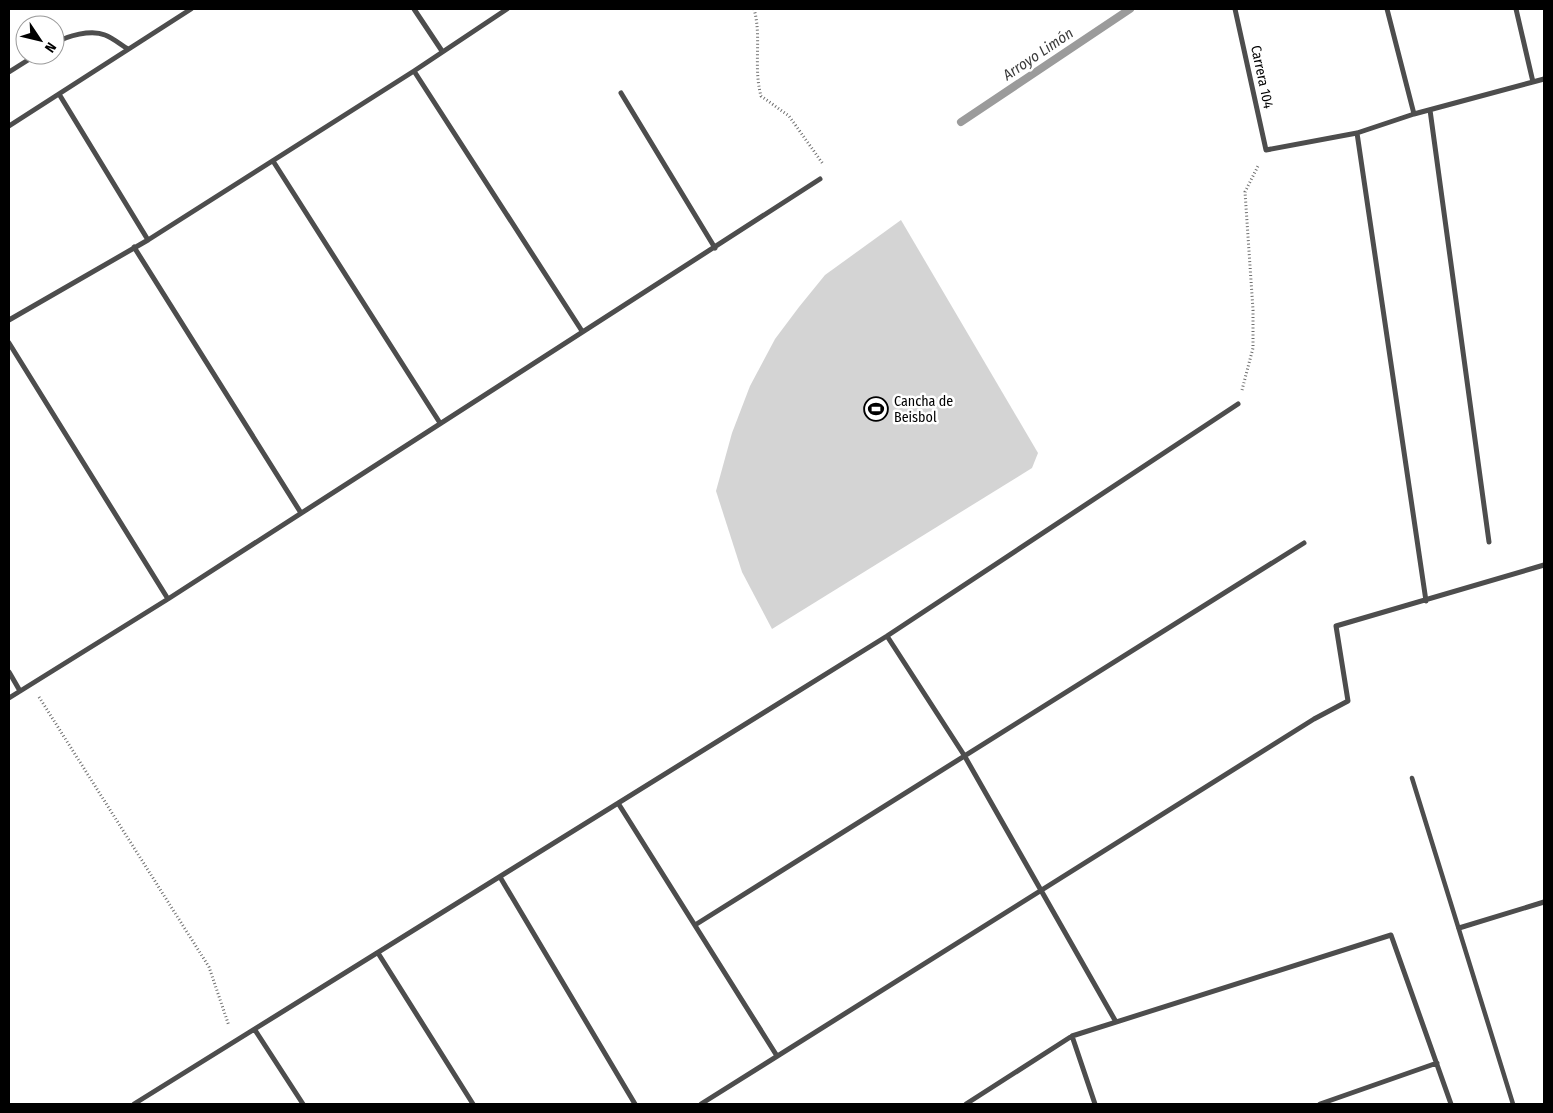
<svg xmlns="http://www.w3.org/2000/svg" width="1553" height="1113" font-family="'Fira Sans Condensed',sans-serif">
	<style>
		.green { fill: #d4d4d4 }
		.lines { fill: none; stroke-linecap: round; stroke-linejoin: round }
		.stream { stroke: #9b9b9b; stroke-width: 8 }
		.path { stroke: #6f6f6f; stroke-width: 3; stroke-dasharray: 1 2.5; stroke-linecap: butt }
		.pedestrian { stroke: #4d4d4d; stroke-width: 4.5 }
		.minor { stroke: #4d4d4d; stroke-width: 5 }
		.labels { text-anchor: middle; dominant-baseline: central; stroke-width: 5; stroke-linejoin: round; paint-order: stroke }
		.street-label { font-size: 14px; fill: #000; stroke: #fff }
		.poi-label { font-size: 14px; fill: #000; stroke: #fff; text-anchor: start }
		.water-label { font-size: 15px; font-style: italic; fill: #3c3c3c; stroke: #fff }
	</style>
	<rect width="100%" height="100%" fill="#fff"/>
	<path class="green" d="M 901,220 L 1038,453 L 1032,468 L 772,629 L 742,572 L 716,491 L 732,433 L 750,386 L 775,339 L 799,307 L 825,275 Z"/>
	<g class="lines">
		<path class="stream" d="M 961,122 L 1130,9"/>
		<path class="path" d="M 754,9 C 762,37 753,67 761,96 L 789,116 L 823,164
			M 1242,390 L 1253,348 L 1253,310 L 1245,192 L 1259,164
			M 39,697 L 209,967 L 229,1026"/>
		<path class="pedestrian" d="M 1412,778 L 1513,1104"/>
		<path class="minor" d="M 414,9 L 442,51
			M 1235,9 L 1266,150 L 1357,133 L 1414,114 L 1544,79
			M 1387,9 L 1414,114
			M 1516,9 L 1533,82
			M 55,43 C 67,36 91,29 105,35 C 113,38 121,45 128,49
			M 414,71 L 582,331
			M 9,72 L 36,55
			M 621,93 L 715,248
			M 59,94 L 148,240
			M 1430,110 L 1489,542
			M 9,126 L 191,9
			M 1357,133 L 1426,601
			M 273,161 L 440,423
			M 134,247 L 301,513
			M 9,320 L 148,240 L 414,71 L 507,9
			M 9,343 L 168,599
			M 887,636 L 964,755 L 1116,1022
			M 9,672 L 20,691
			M 9,698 L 168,599 L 820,179
			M 618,803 L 777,1056
			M 500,877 L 635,1104
			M 695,925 L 1304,543
			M 1459,928 L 1544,902
			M 378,953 L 473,1104
			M 255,1030 L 303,1104
			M 1072,1036 L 1095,1104
			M 134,1104 L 887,636 L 1238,404
			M 701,1104 L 1314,719 L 1348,701 L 1336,626 L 1544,565
			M 966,1104 L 1072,1036 L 1391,935 L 1451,1104
			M 1320,1104 L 1437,1063"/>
	</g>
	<defs>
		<g id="stadium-ring" transform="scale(1.25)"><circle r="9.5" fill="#fff" stroke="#000" stroke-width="1.5"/><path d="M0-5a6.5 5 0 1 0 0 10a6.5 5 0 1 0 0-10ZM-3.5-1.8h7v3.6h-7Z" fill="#000"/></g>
	</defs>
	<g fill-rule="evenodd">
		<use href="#stadium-ring" x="876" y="409"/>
	</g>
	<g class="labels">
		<g class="street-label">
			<text transform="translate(1262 77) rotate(78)">Carrera 104</text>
		</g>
		<g class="poi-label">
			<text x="894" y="401">Cancha de<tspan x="894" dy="16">Beisbol</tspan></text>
		</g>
		<g class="water-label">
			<text transform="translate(1038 54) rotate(-34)">Arroyo Limón</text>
		</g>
	</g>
	<rect width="1553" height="1113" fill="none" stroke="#000000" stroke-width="20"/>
	<g transform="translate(40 40) rotate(125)"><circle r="24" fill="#ffffff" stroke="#999999"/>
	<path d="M0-4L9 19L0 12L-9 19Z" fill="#000000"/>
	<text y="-8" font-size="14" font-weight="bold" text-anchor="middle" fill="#000000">N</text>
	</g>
</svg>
